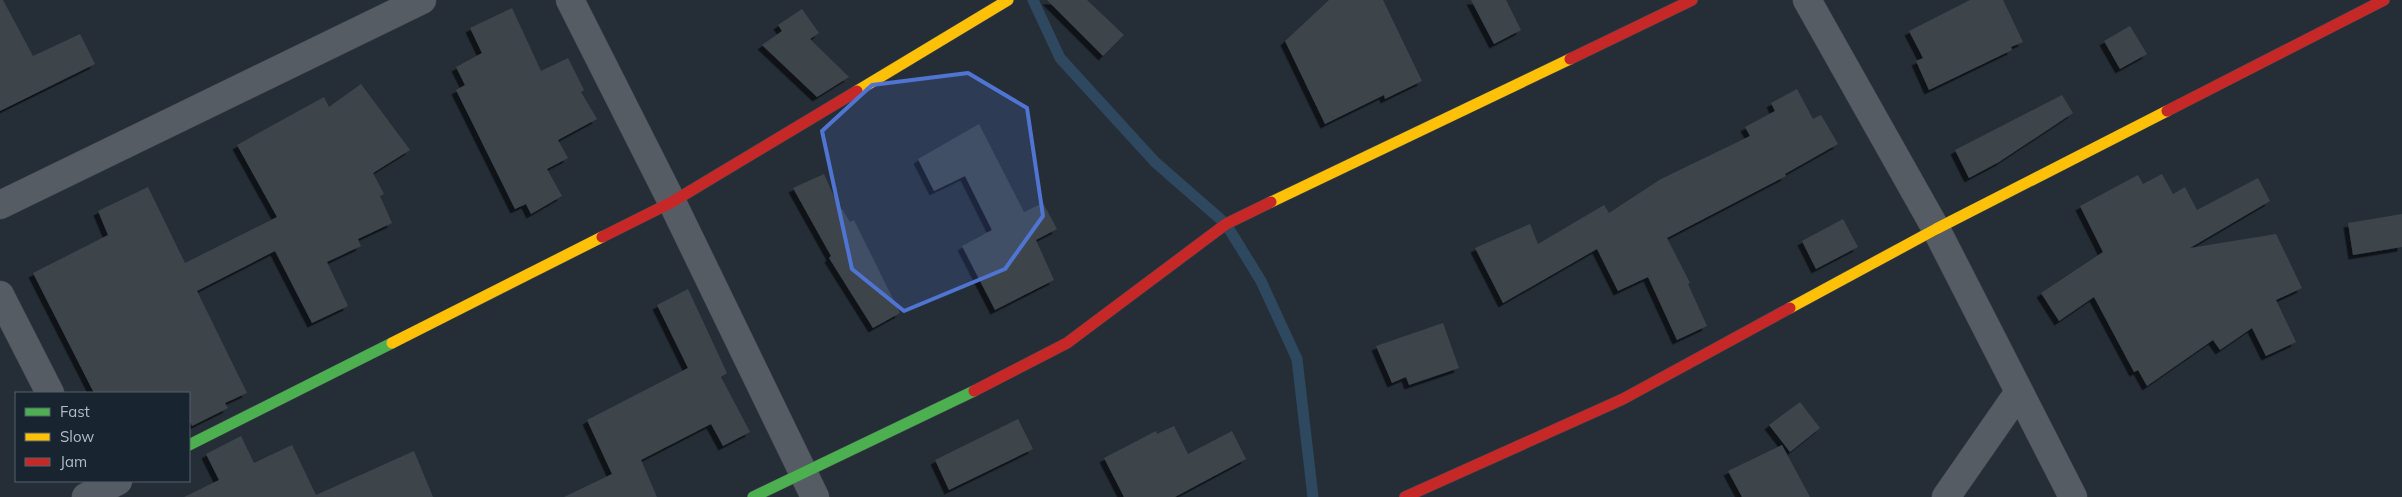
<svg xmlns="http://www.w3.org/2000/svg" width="2402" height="497" font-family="Mulish,sans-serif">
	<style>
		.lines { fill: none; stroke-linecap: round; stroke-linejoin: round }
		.stream { stroke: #2e485f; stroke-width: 11 }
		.building { fill: #3d444c; filter: url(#shadow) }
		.street-casing { stroke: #42484e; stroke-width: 29 }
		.fast-casing { stroke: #42484e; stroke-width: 12 }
		.slow-casing { stroke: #42484e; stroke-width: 12 }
		.jam-casing { stroke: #42484e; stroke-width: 12 }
		.street { stroke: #565c64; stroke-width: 28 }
		.fast { stroke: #4caf50; stroke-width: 11 }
		.slow { stroke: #ffc107; stroke-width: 11 }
		.jam { stroke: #c62828; stroke-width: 11 }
		.marked { fill: #5074d2; fill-opacity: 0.2; stroke: #5074d2; stroke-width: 4; stroke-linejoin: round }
	</style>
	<defs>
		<filter id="shadow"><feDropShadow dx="-4.5" dy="4.5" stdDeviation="0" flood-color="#0009"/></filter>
	</defs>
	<rect width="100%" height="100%" fill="#252e36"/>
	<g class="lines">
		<path class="stream" d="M 1033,0 L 1060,58 L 1155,162 L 1226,224 L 1261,281 L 1297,359 L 1313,497"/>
	</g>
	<path class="building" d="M 0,0 L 3,0 L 33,56 L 80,34 L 95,64 L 0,111 Z
		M 1047,0 L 1087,0 L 1124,35 L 1103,56 Z
		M 1329,0 L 1383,0 L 1422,81 L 1385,99 L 1384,95 L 1325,124 L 1285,41 Z
		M 1471,0 L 1506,0 L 1521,30 L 1494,44 Z
		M 1970,0 L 2003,0 L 2023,42 L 2011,47 L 2012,50 L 1929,90 L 1916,61 L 1923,58 L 1909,31 Z
		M 512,8 L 541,71 L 568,58 L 584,90 L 581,92 L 597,119 L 558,140 L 568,158 L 547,169 L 562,196 L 531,214 L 526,204 L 515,209 L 456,90 L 465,85 L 456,67 L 482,53 L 470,28 Z
		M 802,9 L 819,33 L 810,39 L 849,77 L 817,97 L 762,45 L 782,31 L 778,25 Z
		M 2130,26 L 2147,54 L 2120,69 L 2104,41 Z
		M 361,84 L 410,150 L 373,173 L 384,194 L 380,196 L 392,223 L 358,239 L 361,246 L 327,262 L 348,306 L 312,323 L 275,251 L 197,291 L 247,393 L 225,403 L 228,408 L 192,426 L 189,419 L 189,393 L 94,393 L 33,273 L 108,235 L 98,211 L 148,187 L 185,263 L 277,217 L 237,145 L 324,97 L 329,107 Z
		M 1797,89 L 1813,119 L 1821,115 L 1838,144 L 1785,174 L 1786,176 L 1667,238 L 1690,283 L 1688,284 L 1707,326 L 1677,340 L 1648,277 L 1618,291 L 1597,249 L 1503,303 L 1475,248 L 1530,224 L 1538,244 L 1604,205 L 1609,213 L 1661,179 L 1750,136 L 1745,127 L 1775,111 L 1771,103 Z
		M 2062,95 L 2073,113 L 1999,162 L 1969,178 L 1955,150 Z
		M 979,124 L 1024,212 L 1043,203 L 1057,229 L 1036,240 L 1054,280 L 995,310 L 962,246 L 992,230 L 965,176 L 934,191 L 918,159 Z
		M 824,174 L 840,210 L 842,209 L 850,222 L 854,220 L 900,313 L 873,328 L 829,258 L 831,256 L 793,188 Z
		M 2162,174 L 2173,194 L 2185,187 L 2197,210 L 2258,178 L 2270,201 L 2190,248 L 2276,234 L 2302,288 L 2276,300 L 2296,342 L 2266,356 L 2252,328 L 2220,350 L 2213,340 L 2147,386 L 2138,370 L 2134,372 L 2094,297 L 2059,321 L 2041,293 L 2103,252 L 2080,206 L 2138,175 L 2143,184 Z
		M 2402,214 L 2402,247 L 2353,255 L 2348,223 Z
		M 1843,219 L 1858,247 L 1816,269 L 1802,241 Z
		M 688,289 L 727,373 L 721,377 L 750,432 L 723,446 L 711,424 L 641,460 L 657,497 L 564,497 L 612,474 L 587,420 L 688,368 L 657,305 Z
		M 1443,323 L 1459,368 L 1409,385 L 1406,377 L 1392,383 L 1376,346 Z
		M 1800,402 L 1820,428 L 1790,452 L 1769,425 Z
		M 1018,419 L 1033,449 L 949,490 L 935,460 Z
		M 1174,426 L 1188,454 L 1232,431 L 1246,459 L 1175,497 L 1124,497 L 1104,458 L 1156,431 L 1157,434 Z
		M 241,436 L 254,463 L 292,445 L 316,495 L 414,451 L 433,497 L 184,497 L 219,480 L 206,454 Z
		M 1782,445 L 1810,497 L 1742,497 L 1728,471 Z"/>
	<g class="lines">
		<g class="street-casing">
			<path id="street" d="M 570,0 L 672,202 L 815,497
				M 1807,0 L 1936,229 L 2073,497
				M 0,205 L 422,0
				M 0,295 L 50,393
				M 86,497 L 118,481
				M 1946,497 L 2019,392"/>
		</g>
		<g class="fast-casing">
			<path id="fast" d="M 189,445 L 392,343
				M 753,497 L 974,391"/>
		</g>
		<g class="slow-casing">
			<path id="slow" d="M 857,91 L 1008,0
				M 1271,202 L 1570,59
				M 1790,308 L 1936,229 L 2167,111
				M 392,343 L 602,237"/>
		</g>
		<g class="jam-casing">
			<path id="jam" d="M 1570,59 L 1692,0
				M 2167,111 L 2384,0
				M 602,237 L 672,202 L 857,91
				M 974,391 L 1067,343 L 1226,224 L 1271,202
				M 1405,497 L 1623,399 L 1790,308"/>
		</g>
		<use href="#street" class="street"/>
		<use href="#fast" class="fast"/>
		<use href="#slow" class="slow"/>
		<use href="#jam" class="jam"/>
	</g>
	<path class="marked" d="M 968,73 L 1027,108 L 1043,216 L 1005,269 L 904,311 L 852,269 L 822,131 L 872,85 Z"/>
	<rect x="15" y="392" width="175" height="90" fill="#182530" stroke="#54616d"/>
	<rect x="25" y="408" width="25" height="8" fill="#4caf50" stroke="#54616d"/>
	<text x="60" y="417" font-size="15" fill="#aebbc8">Fast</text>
	<rect x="25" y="433" width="25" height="8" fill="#ffc107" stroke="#54616d"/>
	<text x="60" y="442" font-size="15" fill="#aebbc8">Slow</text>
	<rect x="25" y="458" width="25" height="8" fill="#c62828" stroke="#54616d"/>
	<text x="60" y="467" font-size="15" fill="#aebbc8">Jam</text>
</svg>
